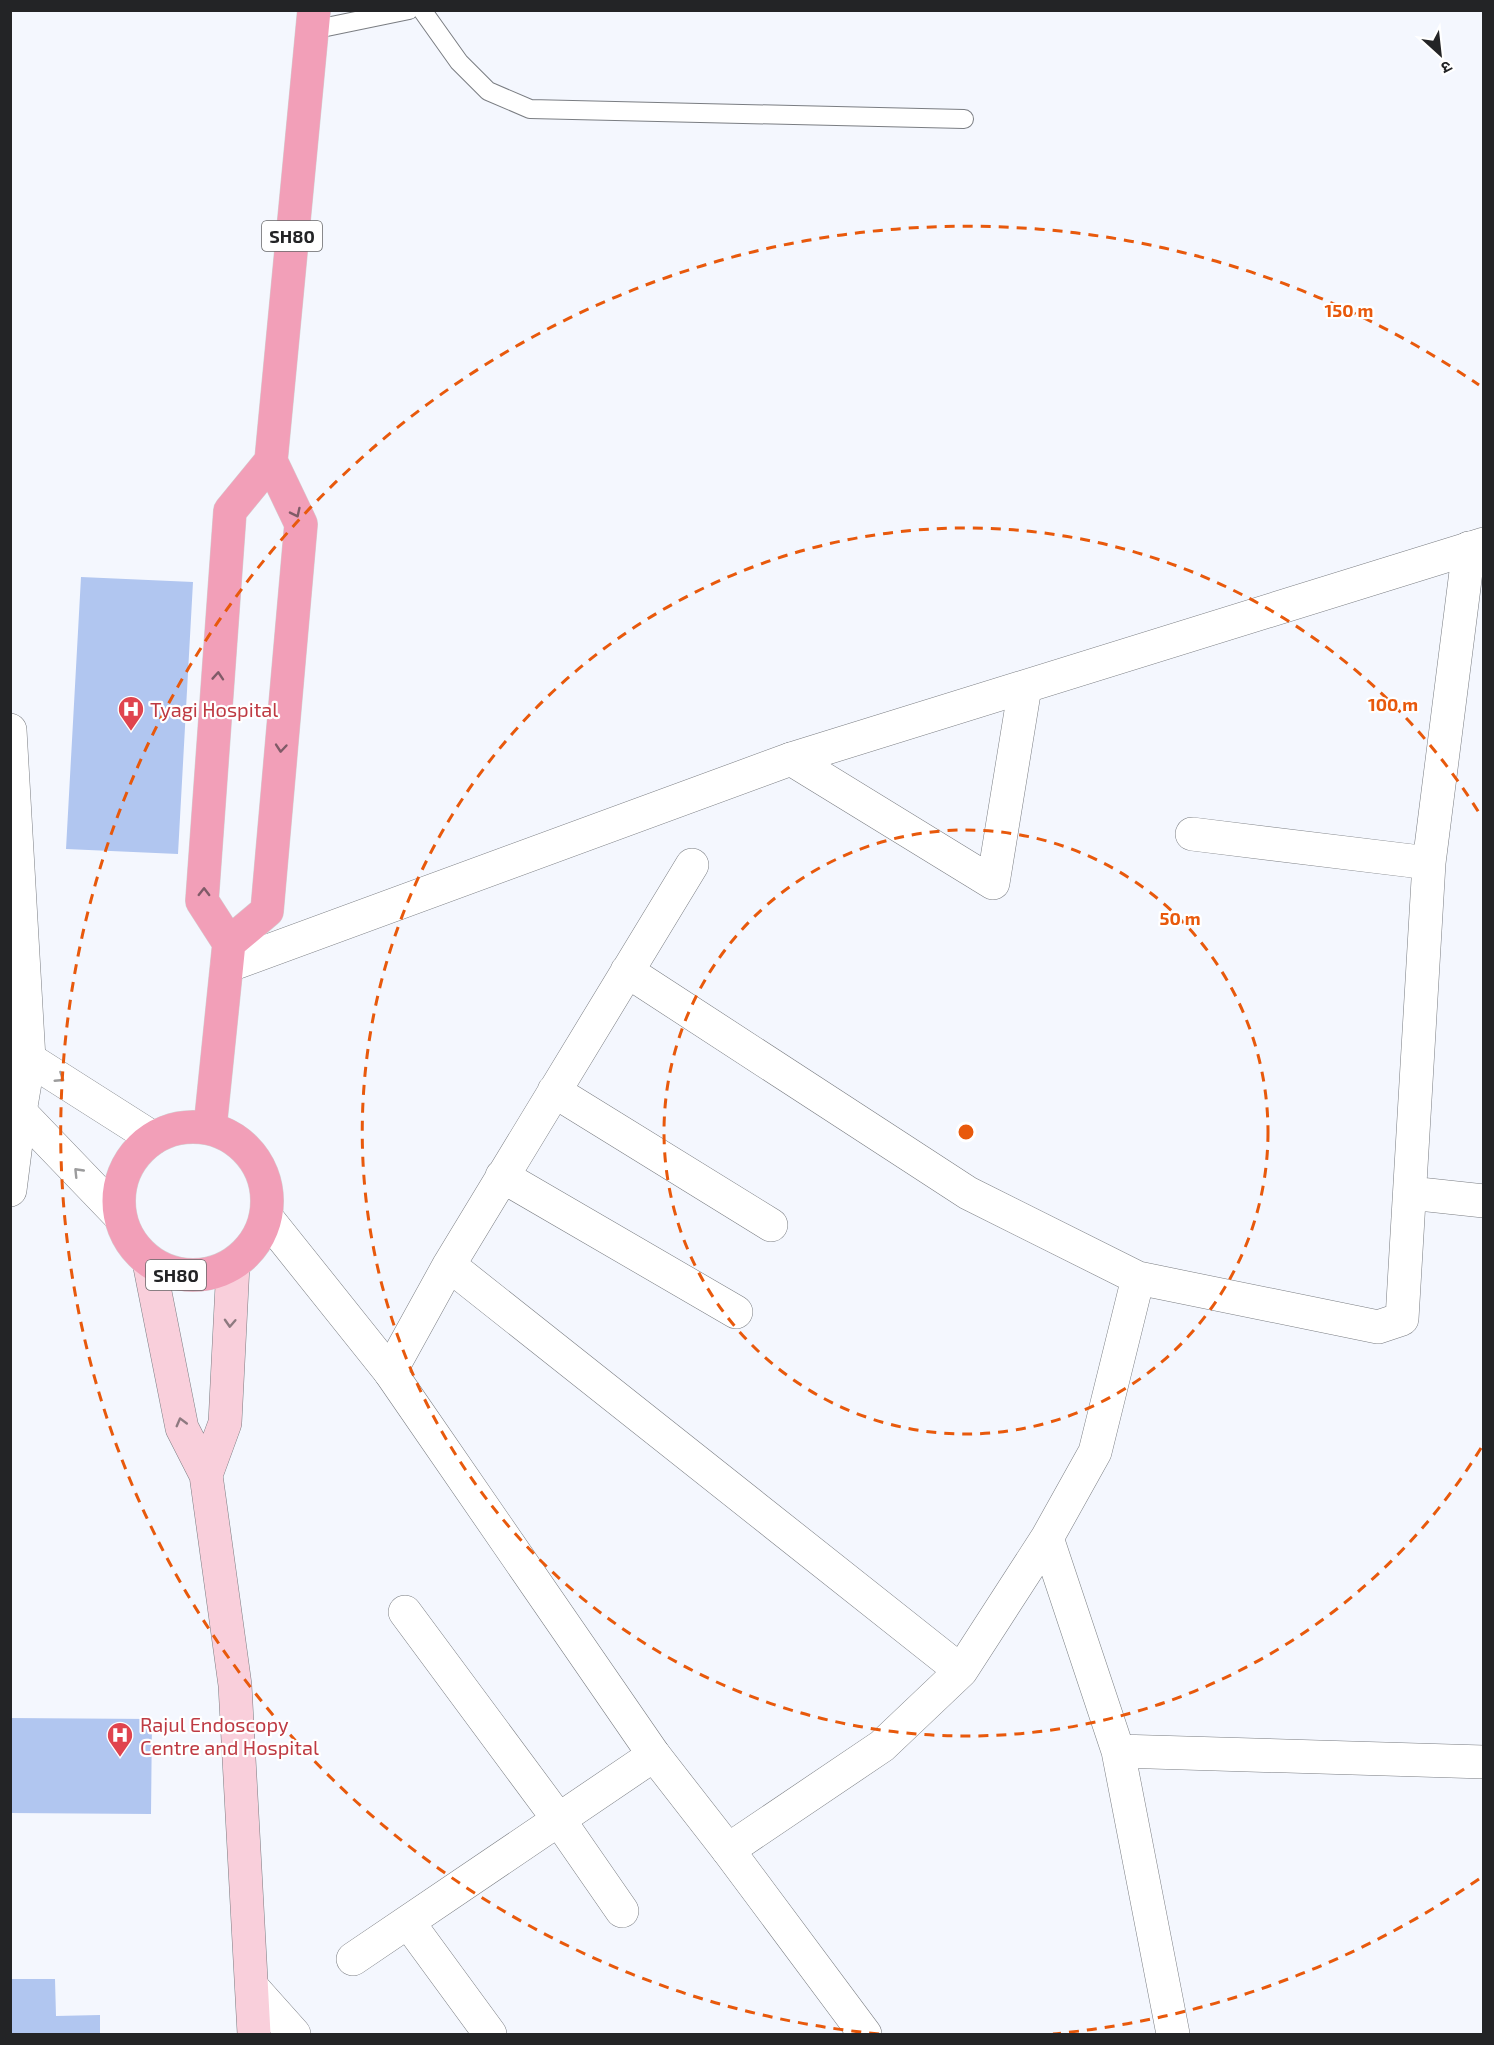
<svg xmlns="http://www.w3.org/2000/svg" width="1494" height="2045" font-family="'Exo 2','Noto Sans Devanagari',sans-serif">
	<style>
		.building { fill: #b1c6f0 }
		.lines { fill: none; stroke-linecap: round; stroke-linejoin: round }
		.service-casing { stroke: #7a7d82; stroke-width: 20 }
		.minor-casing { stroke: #7a7d82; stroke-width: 34 }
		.tertiary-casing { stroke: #7a7d82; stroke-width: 34 }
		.secondary-casing { stroke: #7a7d82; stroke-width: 34 }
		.primary-casing { stroke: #d3d3d4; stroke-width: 34 }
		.service { stroke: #fff; stroke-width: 18 }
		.minor { stroke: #fff; stroke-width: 33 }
		.tertiary { stroke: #fff; stroke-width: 33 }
		.secondary { stroke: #f9cfdb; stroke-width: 33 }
		.primary { stroke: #f29fb8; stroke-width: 33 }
		.oneway { stroke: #805b68 }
		.oneway2 { stroke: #9c9c9d }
		.oneway3 { stroke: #8e7a80 }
		.ring { fill: none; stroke: #e8590c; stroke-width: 3; stroke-dasharray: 10 8 }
		.labels { text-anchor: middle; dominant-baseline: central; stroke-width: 4.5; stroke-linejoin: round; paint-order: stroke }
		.shield { fill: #fff; stroke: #656667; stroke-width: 1.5 }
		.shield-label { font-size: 18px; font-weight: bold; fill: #232426 }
		.health-label { font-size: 20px; fill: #be3a42; stroke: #fff; text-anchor: start }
		.centre { fill: #e8590c; stroke: #fff; stroke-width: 3 }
		.ring-label { font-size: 18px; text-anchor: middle; font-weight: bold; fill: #e8590c; stroke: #fff; stroke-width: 4.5; stroke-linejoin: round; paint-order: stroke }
	</style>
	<rect width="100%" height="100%" fill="#f4f7fe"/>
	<path class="building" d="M 81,577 L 193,582 L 178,854 L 66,849 Z
		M 10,1718 L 152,1719 L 151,1814 L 10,1813 Z
		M 10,1979 L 55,1979 L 56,2016 L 100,2015 L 100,2034 L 10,2034 Z"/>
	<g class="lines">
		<g class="service-casing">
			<path id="service" d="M 422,10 L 459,62 L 488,91 L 530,109 L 964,119
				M 312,30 L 409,10"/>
		</g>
		<g class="minor-casing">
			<path id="minor" d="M 10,730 L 29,1059 L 20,1112 L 10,1190
				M 791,759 L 993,883 L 1025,687
				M 1192,834 L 1429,863 L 1469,548
				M 627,971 L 968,1193 L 1138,1278 L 1378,1327 L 1402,1319 L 1429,863
				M 554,1091 L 771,1225
				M 502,1176 L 736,1312
				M 1410,1193 L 1484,1201
				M 449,1265 L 961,1671
				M 390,1372 L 449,1265 L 692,865
				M 1047,1538 L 1118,1751
				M 405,1612 L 559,1820 L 622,1911
				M 728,1850 L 882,1746 L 961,1671 L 1047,1538 L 1095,1452 L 1138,1278
				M 408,1922 L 490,2034
				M 353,1959 L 654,1755
				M 252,1987 L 294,2034
				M 1173,2034 L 1118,1751 L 1484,1762"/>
		</g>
		<g class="tertiary-casing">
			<path id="tertiary" d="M 227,966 L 791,759 L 1484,544
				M 10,1047 L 153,1138
				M 10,1106 L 20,1112 L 118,1214
				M 267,1218 L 390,1372 L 654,1755 L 728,1850 L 865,2034"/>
		</g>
		<g class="secondary-casing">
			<path id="secondary" d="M 149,1262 L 182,1428 L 206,1475 L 235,1685 L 254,2034
				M 206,1475 L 225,1423 L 233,1265"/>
		</g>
		<g class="primary-casing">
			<path id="primary" d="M 229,943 L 267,911 L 301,524 L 271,461 L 314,10
				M119 1201a74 74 0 1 1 148 0a74 74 0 1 1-148 0Z
				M 210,1128 L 229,943 L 202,901 L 230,511 L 271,461"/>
		</g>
		<use href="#service" class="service"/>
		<use href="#minor" class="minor"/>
		<use href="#tertiary" class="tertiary"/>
		<use href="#secondary" class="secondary"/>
		<use href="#primary" class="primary"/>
	</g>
	<defs><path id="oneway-chevron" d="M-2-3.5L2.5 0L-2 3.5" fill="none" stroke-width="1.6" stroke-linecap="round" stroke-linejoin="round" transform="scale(1.5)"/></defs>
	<g class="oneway">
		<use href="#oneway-chevron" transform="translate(296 513) rotate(64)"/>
		<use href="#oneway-chevron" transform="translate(218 676) rotate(-86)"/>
		<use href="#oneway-chevron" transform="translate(281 748) rotate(95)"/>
		<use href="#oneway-chevron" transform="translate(204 892) rotate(-89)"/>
	</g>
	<g class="oneway2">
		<use href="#oneway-chevron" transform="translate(60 1078) rotate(33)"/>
		<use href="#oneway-chevron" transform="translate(78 1172) rotate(-134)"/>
	</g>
	<g class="oneway3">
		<use href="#oneway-chevron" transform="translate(230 1323) rotate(93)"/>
		<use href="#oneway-chevron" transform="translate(181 1422) rotate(-105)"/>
	</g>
	<g class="ring">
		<circle cx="966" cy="1132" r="302"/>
		<path d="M1481 1448A604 604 0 1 1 1481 816"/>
		<path d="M1479 1879A906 906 0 0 1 1053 2034M879 2034A906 906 0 1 1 1479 385"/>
	</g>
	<defs>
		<g id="hospital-pin" transform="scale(1.35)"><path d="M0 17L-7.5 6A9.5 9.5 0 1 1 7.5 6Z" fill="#e0444e" stroke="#fff"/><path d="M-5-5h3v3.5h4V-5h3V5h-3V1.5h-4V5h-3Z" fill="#fff"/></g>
	</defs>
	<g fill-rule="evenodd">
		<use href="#hospital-pin" x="131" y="709"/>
		<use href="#hospital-pin" x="120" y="1735"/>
	</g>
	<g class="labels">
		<g class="shield">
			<rect x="262" y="221" width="60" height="30" rx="4.5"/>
			<rect x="146" y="1260" width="60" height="30" rx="4.5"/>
		</g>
		<g class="shield-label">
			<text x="292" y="236">SH80</text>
			<text x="176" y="1275">SH80</text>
		</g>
		<g class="health-label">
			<text x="150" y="709">Tyagi Hospital</text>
			<text x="140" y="1724">Rajul Endoscopy<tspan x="140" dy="23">Centre and Hospital</tspan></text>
		</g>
	</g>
	<circle cx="966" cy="1132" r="9" class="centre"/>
	<g class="ring-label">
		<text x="1349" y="317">150 m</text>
		<text x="1393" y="711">100 m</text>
		<text x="1180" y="925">50 m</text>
	</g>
	<rect width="1494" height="2045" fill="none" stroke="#232426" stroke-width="24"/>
	<g transform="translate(1440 54) rotate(153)" stroke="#ffffff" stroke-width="4.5" paint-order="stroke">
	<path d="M0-4.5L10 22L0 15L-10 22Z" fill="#232426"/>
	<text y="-9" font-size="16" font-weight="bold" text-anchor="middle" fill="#232426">उ</text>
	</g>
</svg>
